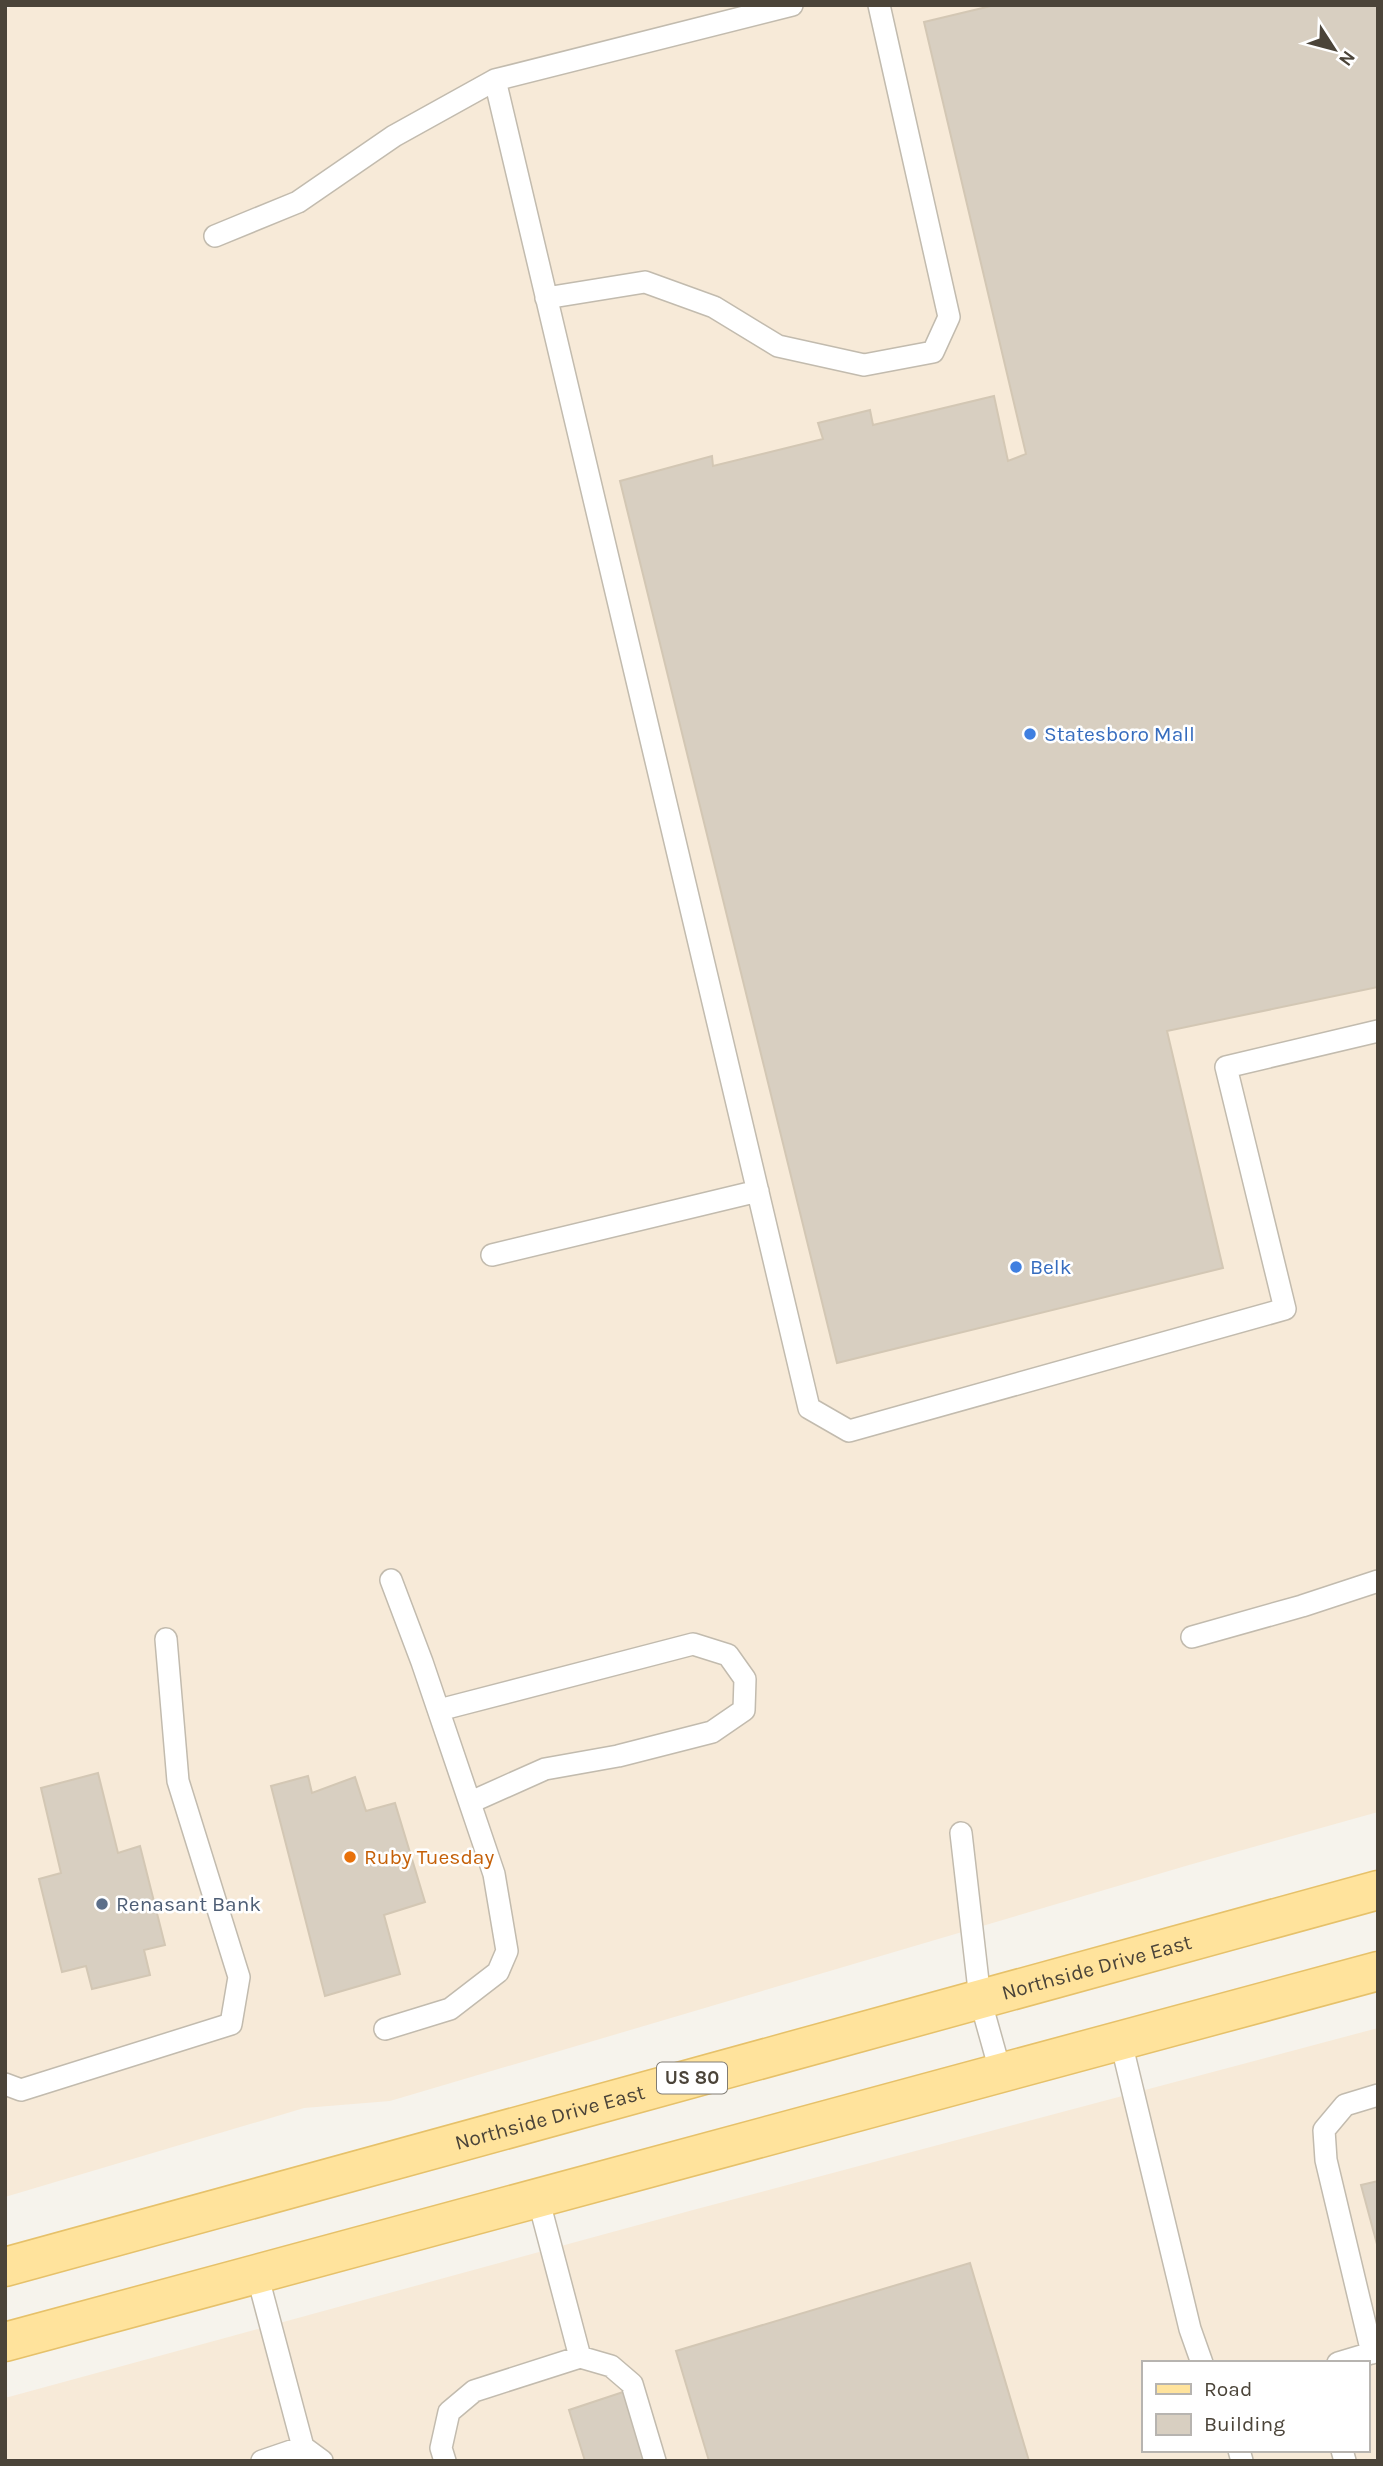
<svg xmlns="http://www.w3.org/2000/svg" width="1383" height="2466" font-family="Karla,sans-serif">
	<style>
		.commercial { fill: #f7ead8; fill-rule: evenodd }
		.building { fill: #d8cfc1; stroke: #d3c7b4; stroke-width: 2 }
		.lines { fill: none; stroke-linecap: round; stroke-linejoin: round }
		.lane-casing { stroke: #c2bbae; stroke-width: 24 }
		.primary-casing { stroke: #e6c16a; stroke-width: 41 }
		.lane { stroke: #fff; stroke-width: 21 }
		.primary { stroke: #ffe39c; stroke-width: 38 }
		.shop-dot { fill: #3f7fe0; stroke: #fff; stroke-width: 2.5 }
		.food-dot { fill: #e8710a; stroke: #fff; stroke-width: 2.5 }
		.service-dot { fill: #5c6f8a; stroke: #fff; stroke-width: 2.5 }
		.labels { text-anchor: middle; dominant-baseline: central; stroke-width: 5; stroke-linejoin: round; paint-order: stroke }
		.shield { fill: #fff; stroke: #817c74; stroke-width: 2 }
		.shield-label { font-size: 19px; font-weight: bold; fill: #4b4439 }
		.shop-label { font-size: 21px; fill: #366cbe; stroke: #fff; text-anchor: start }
		.food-label { font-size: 21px; fill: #c56008; stroke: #fff; text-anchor: start }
		.service-label { font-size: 21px; fill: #4e5e75; stroke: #fff; text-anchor: start }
		.street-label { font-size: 21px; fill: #4b4439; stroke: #fff }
	</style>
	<rect width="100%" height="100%" fill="#f6f3ec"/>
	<path class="commercial" d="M 17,5 L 1378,5 L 1378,1812 L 1189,1865 L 390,2101 L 304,2108 L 5,2197 L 5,9 Z
		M 1378,2028 L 1378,2461 L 5,2461 L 5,2398 L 693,2210 ZM 1143,2363 L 1367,2363 L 1367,2450 L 1143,2450 Z"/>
	<path class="building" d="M 995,5 L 1378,5 L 1378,987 L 1167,1031 L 1223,1268 L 837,1363 L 620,481 L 712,456 L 713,466 L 823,439 L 818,423 L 870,410 L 873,425 L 994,396 L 1008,461 L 1026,454 L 924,22 Z
		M 98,1773 L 118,1853 L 140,1846 L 165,1945 L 144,1950 L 150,1975 L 92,1989 L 86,1966 L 62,1972 L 39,1879 L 61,1873 L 41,1788 Z
		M 308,1776 L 312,1793 L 355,1777 L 366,1811 L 395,1803 L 425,1902 L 384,1915 L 400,1974 L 325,1996 L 271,1786 Z
		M 1378,2181 L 1378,2248 L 1361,2185 Z
		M 970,2263 L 1029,2461 L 709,2461 L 676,2351 Z
		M 626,2391 L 647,2461 L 585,2461 L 569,2410 Z"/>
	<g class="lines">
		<g class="lane-casing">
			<path id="lane" d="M 792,5 L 495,80 L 809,1408 L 849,1431 L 1285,1309 L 1226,1067 L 1378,1031
				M 215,236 L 298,202 L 394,136 L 495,80
				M 546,298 L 645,282 L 714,307 L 778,346 L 864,365 L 933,352 L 949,317 L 879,5
				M 492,1255 L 758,1191
				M 1192,1637 L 1302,1606 L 1378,1581
				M 439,1710 L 693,1644 L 728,1655 L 745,1679 L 744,1710 L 712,1732 L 618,1756 L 545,1769 L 471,1802
				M 961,1833 L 980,1999 L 1001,2074
				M 385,2029 L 450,2009 L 498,1972 L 507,1951 L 494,1874 L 422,1662 L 391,1580
				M 1121,2042 L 1190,2329 L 1202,2363
				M 5,2084 L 21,2090 L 231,2024 L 239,1977 L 178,1781 L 166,1639
				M 538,2198 L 580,2357
				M 257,2274 L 303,2447 L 322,2461
				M 1372,2353 L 1326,2160 L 1324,2130 L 1345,2105 L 1378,2095
				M 1338,2363 L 1378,2351
				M 1239,2450 L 1242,2461
				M 1342,2450 L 1345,2461
				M 262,2461 L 303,2447
				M 445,2461 L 441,2448 L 449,2412 L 474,2391 L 580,2357 L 611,2366 L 632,2384 L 655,2461"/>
		</g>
		<g class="primary-casing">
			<g id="primary">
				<path id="s1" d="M 5,2267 L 1378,1890"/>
				<path d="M 5,2342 L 1378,1971"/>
			</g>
		</g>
		<use href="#lane" class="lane"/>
		<use href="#primary" class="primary"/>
	</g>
	<g class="shop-dot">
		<circle cx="1030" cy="734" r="7"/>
		<circle cx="1016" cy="1267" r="7"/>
	</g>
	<circle class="food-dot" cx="350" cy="1857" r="7"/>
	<circle class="service-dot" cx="102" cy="1904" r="7"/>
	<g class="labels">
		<rect class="shield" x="657" y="2062.5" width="70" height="31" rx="5"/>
		<g class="shield-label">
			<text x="692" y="2078">US 80</text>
		</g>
		<g class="shop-label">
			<text x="1044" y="734">Statesboro Mall</text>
			<text x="1030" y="1267">Belk</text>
		</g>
		<g class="food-label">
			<text x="364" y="1857">Ruby Tuesday</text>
		</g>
		<g class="service-label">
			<text x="116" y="1904">Renasant Bank</text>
		</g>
		<g class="street-label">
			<text stroke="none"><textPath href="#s1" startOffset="1132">Northside Drive East</textPath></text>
			<text stroke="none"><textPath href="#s1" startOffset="565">Northside Drive East</textPath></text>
		</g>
	</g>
	<rect width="1383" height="2466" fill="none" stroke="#4b4439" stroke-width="14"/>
	<rect x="1142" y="2361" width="228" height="91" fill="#ffffff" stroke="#b7b4b0" stroke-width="2"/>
	<rect x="1156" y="2384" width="35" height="10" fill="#ffe39c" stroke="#b7b4b0" stroke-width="2"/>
	<text x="1204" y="2396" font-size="21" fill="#4b4439">Road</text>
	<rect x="1156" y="2414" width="35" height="21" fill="#d8cfc1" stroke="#b7b4b0" stroke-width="2"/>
	<text x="1204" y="2431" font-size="21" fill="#4b4439">Building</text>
	<g transform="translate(1334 49) rotate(126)" stroke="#ffffff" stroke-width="5" paint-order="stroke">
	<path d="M0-5L12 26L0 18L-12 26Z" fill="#4b4439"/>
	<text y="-10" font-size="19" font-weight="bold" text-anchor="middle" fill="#4b4439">N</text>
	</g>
</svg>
